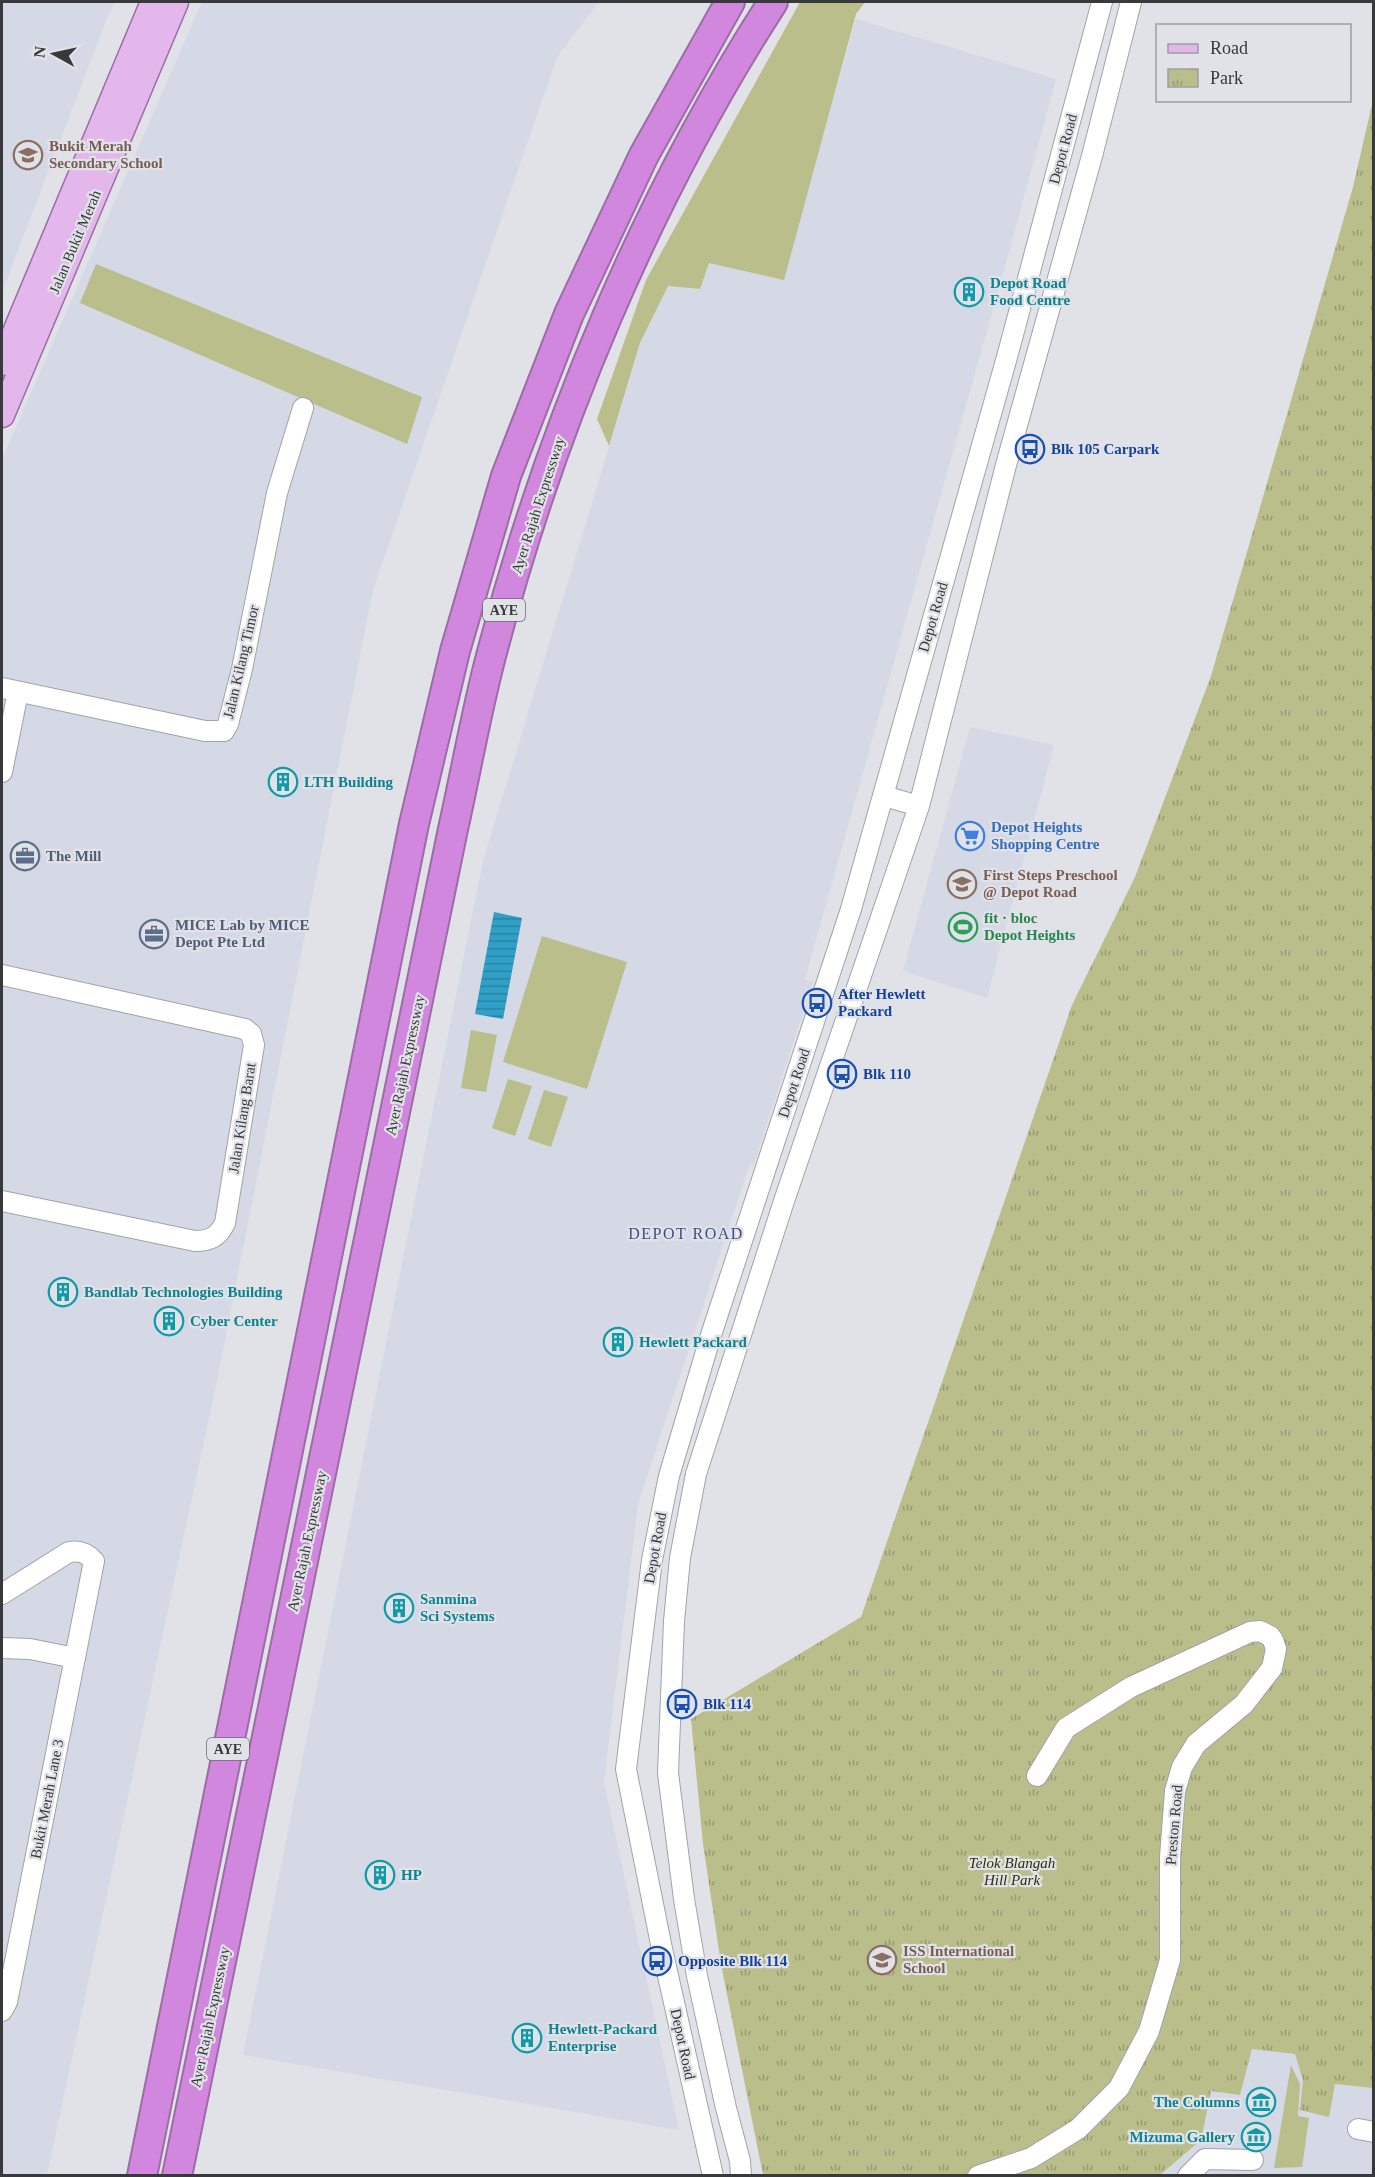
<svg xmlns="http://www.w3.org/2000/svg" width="1375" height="2177" font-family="'Times New Roman',serif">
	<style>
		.built { fill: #d5d8e5 }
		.green { fill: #b9be8a }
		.park { fill: url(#park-tufts) }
		.water { fill: url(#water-rules) }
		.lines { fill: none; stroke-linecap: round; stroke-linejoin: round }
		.minor-casing { stroke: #a1a3a8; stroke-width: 22 }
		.major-casing { stroke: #9c6ca6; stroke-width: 27 }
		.highway-casing { stroke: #9c6ca6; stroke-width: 32 }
		.minor { stroke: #fff; stroke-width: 20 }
		.major { stroke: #e4b7ec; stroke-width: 24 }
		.highway { stroke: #d287df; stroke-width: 28 }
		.labels { text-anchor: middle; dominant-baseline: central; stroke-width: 4.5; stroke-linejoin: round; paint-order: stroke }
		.shield { fill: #e1e2e8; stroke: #6b6c6f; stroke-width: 1.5 }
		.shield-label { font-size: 14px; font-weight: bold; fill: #38393b }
		.education-label { font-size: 15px; font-weight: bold; fill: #785e54; stroke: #e1e2e8; text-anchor: start }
		.street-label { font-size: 15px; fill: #38393b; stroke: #e1e2e8 }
		.culture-label { font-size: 15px; font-weight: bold; fill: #0d838f; stroke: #e1e2e8; text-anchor: start }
		.transit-label { font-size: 15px; font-weight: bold; fill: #164399; stroke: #e1e2e8; text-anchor: start }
		.shop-label { font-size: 15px; font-weight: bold; fill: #366cbe; stroke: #e1e2e8; text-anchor: start }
		.service-label { font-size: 15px; font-weight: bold; fill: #4e5e75; stroke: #e1e2e8; text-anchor: start }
		.leisure-label { font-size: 15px; font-weight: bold; fill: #27864d; stroke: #e1e2e8; text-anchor: start }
		.park-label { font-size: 15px; font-style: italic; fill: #2c2e07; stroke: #e1e2e8 }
		.neighbourhood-label { font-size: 16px; letter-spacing: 1.5px; fill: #374f89; stroke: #e1e2e8 }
	</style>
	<defs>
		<pattern id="park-tufts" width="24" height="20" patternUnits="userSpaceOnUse" patternTransform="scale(1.5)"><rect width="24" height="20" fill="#b9be8a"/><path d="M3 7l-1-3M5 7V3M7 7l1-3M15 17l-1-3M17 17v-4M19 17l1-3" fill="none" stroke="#979b72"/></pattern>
		<pattern id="water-rules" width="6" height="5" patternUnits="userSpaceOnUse" patternTransform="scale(1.5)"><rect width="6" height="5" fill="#30a0c6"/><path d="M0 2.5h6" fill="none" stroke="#2a83a2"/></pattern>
	</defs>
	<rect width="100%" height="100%" fill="#e1e2e8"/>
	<path class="built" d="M 2,2 L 115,2 L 107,18 L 2,292 Z
		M 202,2 L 599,2 L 557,57 L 373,590 L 213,1400 L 47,2175 L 2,2176 L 2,459 Z
		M 856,19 L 1056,79 L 1007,259 L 805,979 L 813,982 L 754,1164 L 750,1163 L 638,1504 L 604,1782 L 679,2130 L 243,2055 L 483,861 L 641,342 L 668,286 L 700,290 L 709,262 L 783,278 Z
		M 970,727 L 1054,745 L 987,998 L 903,971 Z
		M 1252,2049 L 1295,2054 L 1303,2080 L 1301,2110 L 1335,2084 L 1373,2088 L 1373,2175 L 1160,2176 L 1201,2140 L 1211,2091 L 1240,2095 Z"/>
	<path class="green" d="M 800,2 L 865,2 L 856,14 L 784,280 L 709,263 L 700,289 L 668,286 L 640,343 L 609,446 L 597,419 L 646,280 Z
		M 96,264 L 422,397 L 407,444 L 80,303 Z
		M 542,936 L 627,962 L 587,1089 L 503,1062 Z
		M 471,1030 L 497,1035 L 486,1092 L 461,1088 Z
		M 508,1079 L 532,1086 L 515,1136 L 492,1128 Z
		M 544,1090 L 568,1097 L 551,1147 L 528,1139 Z
		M 1291,2065 L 1300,2084 L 1298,2116 L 1309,2118 L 1302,2167 L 1274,2168 Z"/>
	<path class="park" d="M 1373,100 L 1373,2088 L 1335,2084 L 1329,2117 L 1300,2110 L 1303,2080 L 1295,2054 L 1252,2049 L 1240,2095 L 1211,2091 L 1201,2140 L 1160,2175 L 763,2175 L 721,1964 L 703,1844 L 691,1719 L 861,1617 L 1072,1005 L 1135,877 L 1211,676 L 1353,187 Z"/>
	<path class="water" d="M 494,912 L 522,918 L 503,1019 L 475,1014 Z"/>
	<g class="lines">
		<g class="minor-casing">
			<path id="minor" d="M 2,688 L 205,731 L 224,731 L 228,724 L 242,669 L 277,493 L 303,408
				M 2,772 L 18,692
				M 884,796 L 919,806
				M 2,975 L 245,1029 L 251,1034 L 254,1045 L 225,1223 C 218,1237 210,1241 195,1241 L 2,1201
				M 2,1594 L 69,1552 C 80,1550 87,1553 94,1561 L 11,1982 L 7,2002 L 2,2011
				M 2,1648 L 30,1649 L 75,1658
				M 1358,2129 L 1374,2132
				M 713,2176 L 662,1949 L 626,1769 L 652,1560 L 669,1476 L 711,1335 L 851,909 L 1007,357 L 1102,2
				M 741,2176 L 740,2161 L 726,2108 L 697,1976 L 684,1899 L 668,1773 L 674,1621 L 680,1558 L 696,1474 L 784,1201 L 919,806 L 1006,465 L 1092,156 L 1131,2
				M 978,2176 L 1031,2158 L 1078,2129 L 1119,2088 L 1149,2031 L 1170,1960 L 1170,1857 L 1175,1791 L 1182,1767 L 1196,1744 L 1244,1704 L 1272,1668 L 1276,1649 L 1273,1640 L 1270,1636 L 1260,1631 L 1250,1632 L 1131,1687 L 1066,1728 L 1037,1776
				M 1188,2176 L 1205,2159 L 1253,2160"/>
		</g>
		<g class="major-casing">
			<path id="major" d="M 2,363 L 153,2
				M 2,415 L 176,2"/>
		</g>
		<g class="highway-casing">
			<path id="highway" d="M 142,2176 L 414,824 L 455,651 L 506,476 L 569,314 L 644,155 L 730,2
				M 177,2176 L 453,829 C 466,771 476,713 491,656 C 550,429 646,199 773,2"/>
		</g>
		<use href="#minor" class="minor"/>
		<use href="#major" class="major"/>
		<use href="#highway" class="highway"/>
	</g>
	<defs>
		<g id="school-ring" transform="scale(1.5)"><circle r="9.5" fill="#e1e2e8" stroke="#8d6e63" stroke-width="1.5"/><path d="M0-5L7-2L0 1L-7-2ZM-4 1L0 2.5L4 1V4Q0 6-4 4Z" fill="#8d6e63"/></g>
		<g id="building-ring" transform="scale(1.5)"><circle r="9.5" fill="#e1e2e8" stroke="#0f9aa8" stroke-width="1.5"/><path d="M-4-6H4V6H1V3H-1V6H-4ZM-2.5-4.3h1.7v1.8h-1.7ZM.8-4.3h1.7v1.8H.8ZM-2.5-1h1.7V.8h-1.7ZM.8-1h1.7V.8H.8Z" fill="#0f9aa8"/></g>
		<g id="bus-ring" transform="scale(1.5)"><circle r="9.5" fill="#e1e2e8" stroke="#1a4fb4" stroke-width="1.5"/><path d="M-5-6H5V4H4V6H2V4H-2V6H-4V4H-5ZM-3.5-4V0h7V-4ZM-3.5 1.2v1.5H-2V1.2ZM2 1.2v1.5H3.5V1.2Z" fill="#1a4fb4"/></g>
		<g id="supermarket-ring" transform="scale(1.5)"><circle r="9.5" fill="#e1e2e8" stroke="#3f7fe0" stroke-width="1.5"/><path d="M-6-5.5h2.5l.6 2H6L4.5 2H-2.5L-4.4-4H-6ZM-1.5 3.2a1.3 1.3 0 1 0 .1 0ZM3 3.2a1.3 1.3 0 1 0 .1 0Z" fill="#3f7fe0"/></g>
		<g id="office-ring" transform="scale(1.5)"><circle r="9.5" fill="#e1e2e8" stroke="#5c6f8a" stroke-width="1.5"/><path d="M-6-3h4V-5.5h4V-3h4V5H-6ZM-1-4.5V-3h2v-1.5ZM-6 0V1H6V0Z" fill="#5c6f8a"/></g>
		<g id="stadium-ring" transform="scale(1.5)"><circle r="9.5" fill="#e1e2e8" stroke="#2e9e5b" stroke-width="1.5"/><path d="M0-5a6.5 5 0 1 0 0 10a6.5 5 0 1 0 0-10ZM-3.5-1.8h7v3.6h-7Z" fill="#2e9e5b"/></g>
		<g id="museum-ring" transform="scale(1.5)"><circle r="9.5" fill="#e1e2e8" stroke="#0f9aa8" stroke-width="1.5"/><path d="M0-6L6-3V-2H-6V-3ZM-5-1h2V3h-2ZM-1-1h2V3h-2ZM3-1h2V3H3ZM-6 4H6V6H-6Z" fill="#0f9aa8"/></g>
	</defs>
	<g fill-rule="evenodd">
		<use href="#school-ring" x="28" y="155"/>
		<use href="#building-ring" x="969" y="292"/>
		<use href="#bus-ring" x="1030" y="449"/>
		<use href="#building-ring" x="283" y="782"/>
		<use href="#supermarket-ring" x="970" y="836"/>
		<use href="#office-ring" x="25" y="856"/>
		<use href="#school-ring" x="962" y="884"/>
		<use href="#stadium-ring" x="963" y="927"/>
		<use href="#office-ring" x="154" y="934"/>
		<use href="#bus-ring" x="817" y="1003"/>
		<use href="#bus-ring" x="842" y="1074"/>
		<use href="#building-ring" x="63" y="1292"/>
		<use href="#building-ring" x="169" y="1321"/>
		<use href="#building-ring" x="618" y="1342"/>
		<use href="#building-ring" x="399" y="1608"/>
		<use href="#bus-ring" x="682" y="1704"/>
		<use href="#building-ring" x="380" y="1875"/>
		<use href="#school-ring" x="882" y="1960"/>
		<use href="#bus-ring" x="657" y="1961"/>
		<use href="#building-ring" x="527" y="2038"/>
		<use href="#museum-ring" x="1261" y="2102"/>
		<use href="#museum-ring" x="1256" y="2137"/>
	</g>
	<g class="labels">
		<g class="shield">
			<rect x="483" y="599" width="42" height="22" rx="4.5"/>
			<rect x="207" y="1738" width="42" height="22" rx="4.5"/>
		</g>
		<g class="shield-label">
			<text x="504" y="610">AYE</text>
			<text x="228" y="1749">AYE</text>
		</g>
		<g class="education-label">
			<text x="49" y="146">Bukit Merah<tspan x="49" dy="17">Secondary School</tspan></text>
			<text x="983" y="875">First Steps Preschool<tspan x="983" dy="17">@ Depot Road</tspan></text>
			<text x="903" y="1951">ISS International<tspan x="903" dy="17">School</tspan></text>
		</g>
		<g class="street-label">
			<text transform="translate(1063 149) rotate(-75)">Depot Road</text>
			<text transform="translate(75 242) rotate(-67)">Jalan Bukit Merah</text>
			<text transform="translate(538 505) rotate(-72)">Ayer Rajah Expressway</text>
			<text transform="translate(933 617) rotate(-74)">Depot Road</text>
			<text transform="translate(241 662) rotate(-77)">Jalan Kilang Timor</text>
			<text transform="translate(405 1065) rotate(-78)">Ayer Rajah Expressway</text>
			<text transform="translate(794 1083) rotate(-72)">Depot Road</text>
			<text transform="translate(242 1118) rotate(-81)">Jalan Kilang Barat</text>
			<text transform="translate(307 1541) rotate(-78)">Ayer Rajah Expressway</text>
			<text transform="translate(655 1548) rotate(-80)">Depot Road</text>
			<text transform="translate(47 1799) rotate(-79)">Bukit Merah Lane 3</text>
			<text transform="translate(1174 1825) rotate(-85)">Preston Road</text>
			<text transform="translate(210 2017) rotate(-78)">Ayer Rajah Expressway</text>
			<text transform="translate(683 2044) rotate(78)">Depot Road</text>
		</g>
		<g class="culture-label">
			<text x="990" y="283">Depot Road<tspan x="990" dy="17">Food Centre</tspan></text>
			<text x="304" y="782">LTH Building</text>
			<text x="84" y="1292">Bandlab Technologies Building</text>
			<text x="190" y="1321">Cyber Center</text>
			<text x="639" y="1342">Hewlett Packard</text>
			<text x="420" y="1599">Sanmina<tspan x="420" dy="17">Sci Systems</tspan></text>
			<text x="401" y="1875">HP</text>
			<text x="548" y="2029">Hewlett-Packard<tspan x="548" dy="17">Enterprise</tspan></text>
			<text x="1240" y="2102" text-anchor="end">The Columns</text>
			<text x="1235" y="2137" text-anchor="end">Mizuma Gallery</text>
		</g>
		<g class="transit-label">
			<text x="1051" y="449">Blk 105 Carpark</text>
			<text x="838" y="994">After Hewlett<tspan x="838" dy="17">Packard</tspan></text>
			<text x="863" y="1074">Blk 110</text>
			<text x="703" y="1704">Blk 114</text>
			<text x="678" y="1961">Opposite Blk 114</text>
		</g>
		<g class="shop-label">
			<text x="991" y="827">Depot Heights<tspan x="991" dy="17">Shopping Centre</tspan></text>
		</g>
		<g class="service-label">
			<text x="46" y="856">The Mill</text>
			<text x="175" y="925">MICE Lab by MICE<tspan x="175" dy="17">Depot Pte Ltd</tspan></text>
		</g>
		<g class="leisure-label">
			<text x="984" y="918">fit · bloc<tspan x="984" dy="17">Depot Heights</tspan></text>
		</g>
		<g class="park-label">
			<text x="1012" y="1863">Telok Blangah<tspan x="1012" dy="17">Hill Park</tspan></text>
		</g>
		<g class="neighbourhood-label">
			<text x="686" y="1233">DEPOT ROAD</text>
		</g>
	</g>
	<rect width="1375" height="2177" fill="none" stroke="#38393b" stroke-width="6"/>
	<rect x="1156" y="24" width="195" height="78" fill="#e1e2e8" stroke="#9d9ea3" stroke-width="1.5"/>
	<rect x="1168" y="44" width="30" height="9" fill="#e4b7ec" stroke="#9d9ea3" stroke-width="1.5"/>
	<text x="1210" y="54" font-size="18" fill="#38393b">Road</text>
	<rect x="1168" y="69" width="30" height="18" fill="url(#park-tufts)" stroke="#9d9ea3" stroke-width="1.5"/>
	<text x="1210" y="84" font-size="18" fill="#38393b">Park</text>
	<g transform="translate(54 54) rotate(278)" stroke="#e1e2e8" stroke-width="4.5" paint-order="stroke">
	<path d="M0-4.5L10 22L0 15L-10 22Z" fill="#38393b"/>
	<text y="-9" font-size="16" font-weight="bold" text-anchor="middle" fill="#38393b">N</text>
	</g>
</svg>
